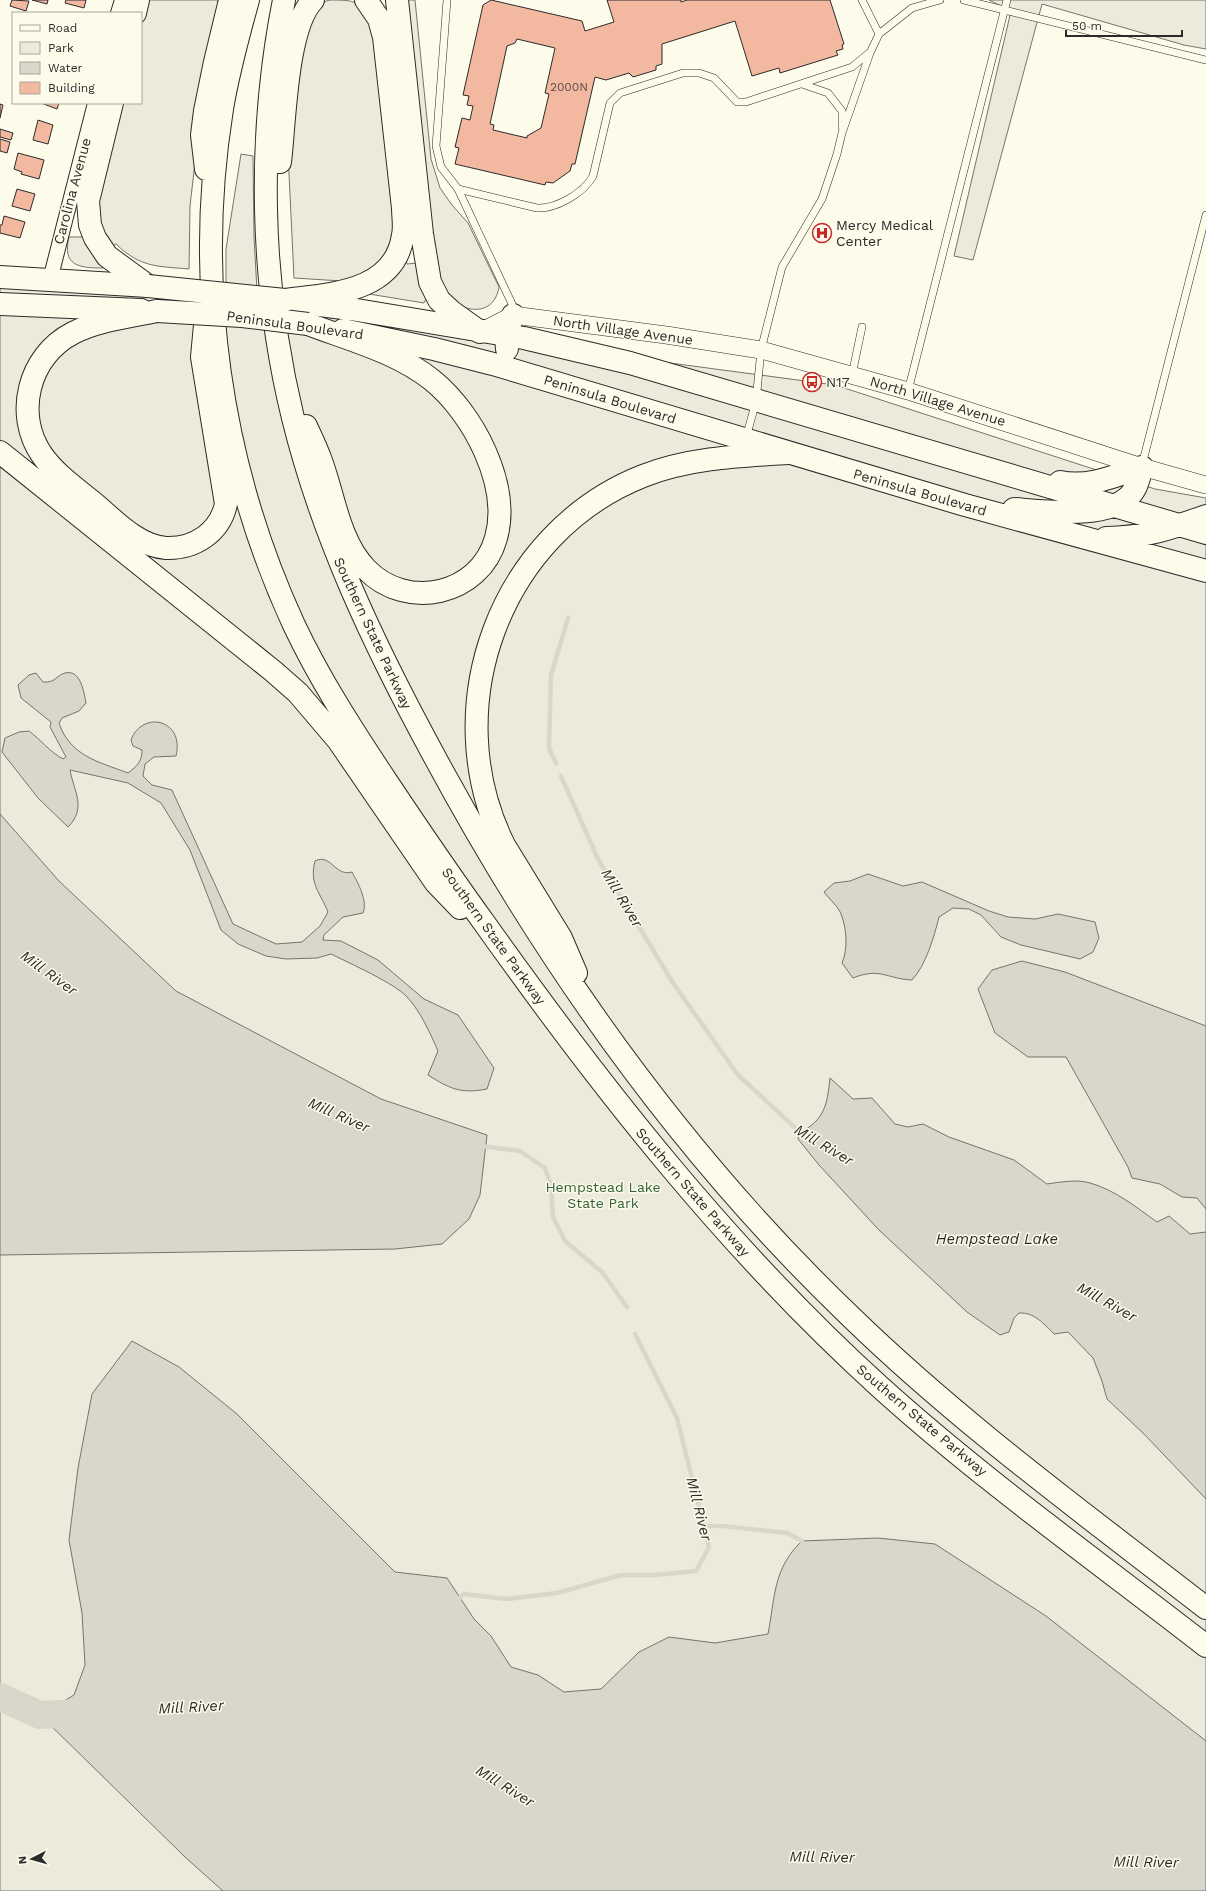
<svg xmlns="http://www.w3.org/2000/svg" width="1206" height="1891" font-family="'Work Sans',sans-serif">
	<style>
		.green { fill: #ecebdb; stroke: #74746e }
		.water { fill: #d8d7c9; stroke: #74746e }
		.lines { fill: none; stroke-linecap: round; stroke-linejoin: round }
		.stream { stroke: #d8d7c9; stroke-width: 4.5 }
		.river { stroke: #d8d7c9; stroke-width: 28 }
		.building { fill: #f2b8a0; stroke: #2b2b2b; fill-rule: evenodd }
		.service-casing { stroke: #2b2b2b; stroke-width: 8 }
		.minor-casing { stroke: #2b2b2b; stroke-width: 16 }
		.tertiary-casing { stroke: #2b2b2b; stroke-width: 18 }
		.primary-casing { stroke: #2b2b2b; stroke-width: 24 }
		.motorway-casing { stroke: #2b2b2b; stroke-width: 24 }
		.service { stroke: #fdfbea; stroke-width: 7 }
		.minor { stroke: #fdfbea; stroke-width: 14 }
		.tertiary { stroke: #fdfbea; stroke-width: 17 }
		.primary { stroke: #fdfbea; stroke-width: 22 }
		.motorway { stroke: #fdfbea; stroke-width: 22 }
		.primary-bridge-casing { stroke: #2b2b2b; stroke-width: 24; stroke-linecap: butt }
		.primary-bridge { stroke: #fdfbea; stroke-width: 22 }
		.labels { text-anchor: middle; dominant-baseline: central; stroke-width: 3; stroke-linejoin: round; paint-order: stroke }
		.number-label { font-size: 12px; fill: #5d4e48 }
		.street-label { font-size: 14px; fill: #2b2b2b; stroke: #fdfbea }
		.poi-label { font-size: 14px; fill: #2b2b2b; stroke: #fdfbea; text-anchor: start }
		.park-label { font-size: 14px; fill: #34623c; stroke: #fdfbea }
		.water-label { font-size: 15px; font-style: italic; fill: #2b2b2b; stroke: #fdfbea }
	</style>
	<rect width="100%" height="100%" fill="#fdfbea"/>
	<path class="green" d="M 146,0 L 224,0 L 201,110 L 190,206 L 189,269 C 157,266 141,268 116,244 L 111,247 L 102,232 L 95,207 L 120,103 L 141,103 L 141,19 Z
		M 330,0 C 357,0 358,1 373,23 L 395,220 L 392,246 L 366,277 L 342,281 L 294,278 L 288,153 L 296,76 L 316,4 Z
		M 408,0 L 415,0 L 431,159 L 440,188 L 452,205 L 468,223 L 499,287 C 493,322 454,311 439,287 C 436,281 435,270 433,263 Z
		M 989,0 L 1206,0 L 1206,49 L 1184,45 L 1042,4 L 973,260 L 954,256 L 1011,11 Z
		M 241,154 L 253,156 L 254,237 L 258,308 L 835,385 L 1155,489 L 1206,498 L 1206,1891 L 0,1891 L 0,281 L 226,303 L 226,249 Z
		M 69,237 L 85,237 L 105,266 L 103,268 C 79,268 62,266 69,237 Z
		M 404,254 L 407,264 L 417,263 L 428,295 L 424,303 L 369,294 L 370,288 Z"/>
	<path class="water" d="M 36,673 L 43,682 C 56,683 55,676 65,673 C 81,669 84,693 86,703 L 79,711 L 62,718 L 59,723 C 70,756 99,762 128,773 C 137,766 142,762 142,750 L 133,746 L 131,740 C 142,710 185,719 176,756 L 154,757 L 145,764 L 143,776 L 152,785 L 172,790 L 233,924 L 276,944 L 302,942 L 320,926 L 328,912 C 320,892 309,884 315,861 C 331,853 335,877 352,872 C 358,883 368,901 363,913 L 343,917 L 324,935 L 323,940 L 341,941 L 378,960 L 424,999 L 458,1015 L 494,1068 L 487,1089 C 461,1094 450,1089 428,1075 L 438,1051 C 430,1033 421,1012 407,997 C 396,984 349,963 331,954 L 317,958 L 286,959 L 266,956 L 238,944 L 221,930 L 190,850 L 161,803 L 128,783 L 70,770 C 74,792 87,808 68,827 L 38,798 L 2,752 L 5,738 L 19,732 L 29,731 C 41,740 50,752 63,759 L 66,757 L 50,727 L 51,722 L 21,698 L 18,685 L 29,675 Z
		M 0,814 L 59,881 L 176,991 L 381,1099 L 487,1135 L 480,1195 L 469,1219 L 442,1244 L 395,1249 L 0,1255 Z
		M 868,874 L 903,886 L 922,882 L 989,911 L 1008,917 L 1035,919 L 1058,914 L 1095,922 L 1099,938 L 1093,952 L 1080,959 L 1021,945 L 1001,937 L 981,915 L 969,909 L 953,908 L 939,917 C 934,937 926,965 912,980 C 887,979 880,967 853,978 L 842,963 C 848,949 847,929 841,914 C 838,906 829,899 824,892 L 834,883 L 850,881 Z
		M 1022,961 L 1065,972 L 1206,1026 L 1206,1209 L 1197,1198 L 1182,1197 L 1160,1184 L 1132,1178 L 1128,1167 L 1066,1057 L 1028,1057 L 995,1033 L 978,989 L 992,970 Z
		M 830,1078 L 853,1099 L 872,1098 L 895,1124 L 908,1127 L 923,1124 L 949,1137 L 1014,1160 L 1047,1184 C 1061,1182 1077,1179 1090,1183 C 1115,1190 1136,1207 1157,1222 L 1169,1216 L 1190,1234 L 1206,1232 L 1206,1499 L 1144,1434 L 1107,1399 L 1102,1381 L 1093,1358 L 1068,1332 L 1054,1334 C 1044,1324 1034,1312 1019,1313 L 1014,1318 L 1009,1332 L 1000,1335 L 967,1312 L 879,1230 L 819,1165 L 798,1139 L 799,1133 C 825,1120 827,1105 830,1078 Z
		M 132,1341 L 179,1367 L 237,1414 L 395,1572 L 447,1578 L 474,1619 L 491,1636 L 511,1667 L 538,1675 L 564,1692 L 601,1689 L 639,1652 L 669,1637 L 715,1643 L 768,1634 C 775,1598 773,1568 802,1541 L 878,1538 L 935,1544 L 1046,1616 L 1206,1741 L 1206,1891 L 223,1891 L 185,1857 L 40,1715 L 74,1695 L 85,1665 L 82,1613 L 69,1540 L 78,1468 L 92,1394 Z"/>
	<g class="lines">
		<path class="stream" d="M 556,763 L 549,748 L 551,675 L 568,618
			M 561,776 L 598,859 L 673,983 L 738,1075 L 804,1136
			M 481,1146 L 520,1151 L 545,1168 L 551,1185 L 553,1217 L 565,1241 L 603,1273 L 627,1307
			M 703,1526 L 723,1526 L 787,1533 L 802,1541
			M 457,1602 L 463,1594 L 507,1599 L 557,1593 L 621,1575 L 655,1575 L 696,1571 L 709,1547 L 677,1418 L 635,1334"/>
		<path class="river" d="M 0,1697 L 40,1715 L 79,1713"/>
	</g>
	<path class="building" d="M 12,0 L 29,1 L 26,11 L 10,6 Z
		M 32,0 L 48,0 L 47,4 Z
		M 66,0 L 86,0 L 84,8 L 65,3 Z
		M 491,0 L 582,21 L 585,31 L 614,22 L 607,0 L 681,0 L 681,2 L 687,0 L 830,0 L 844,44 L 842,45 L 843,49 L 836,51 L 838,55 L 780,73 L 779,68 L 752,76 L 735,21 L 662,44 L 662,64 L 656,66 L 656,70 L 633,77 L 629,73 L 606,80 L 595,77 L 575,164 L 572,164 L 570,171 L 553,183 L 546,182 L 545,185 L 455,164 L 459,148 L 455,147 L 462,118 L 470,120 L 473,106 L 467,105 L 469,96 L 463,95 L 483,5 ZM 517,39 L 555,48 L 545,93 L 549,94 L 541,128 L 527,136 L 527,138 L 493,130 L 494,125 L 490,124 L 507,46 L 515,43 Z
		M 41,103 L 59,103 L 57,109 Z
		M 0,104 L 3,105 L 0,118 Z
		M 38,120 L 53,125 L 48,144 L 33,140 Z
		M 0,129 L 13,133 L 11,140 L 0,137 Z
		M 0,139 L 10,142 L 7,153 L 0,151 Z
		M 18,153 L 44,160 L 39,179 L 21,174 L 22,172 L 14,169 Z
		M 17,189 L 35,194 L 30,211 L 12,206 Z
		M 4,216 L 25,222 L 20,238 L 0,233 L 0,225 L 2,225 Z"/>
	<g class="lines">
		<g class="service-casing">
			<path id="service" d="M 447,0 L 436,146 L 441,167 L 458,189 L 512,304 L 513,313
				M 862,0 L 879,34
				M 964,0 L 1206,60
				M 802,84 L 828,93 L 842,111 L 842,127
				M 458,189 L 537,208 C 556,209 584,193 593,176 L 610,103 L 620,93 L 683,73 L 699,73 L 714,78 L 737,102 L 746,102 L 852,67 L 869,53
				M 852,375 L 862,327
				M 908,391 L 1007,0
				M 746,438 L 756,401 L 761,350 L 782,267 L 822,199 L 837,154 L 842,133 L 870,53 L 879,34 L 912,8 L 940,0
				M 1142,465 L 1206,215"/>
		</g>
		<g class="minor-casing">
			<path id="minor" d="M 118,13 L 122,0
				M 50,280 L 95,103"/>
		</g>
		<g class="tertiary-casing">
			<path id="tertiary" d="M 480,332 L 513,315 L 666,335 L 761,350 L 908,391 L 1142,467 L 1206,485"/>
		</g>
		<g class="primary-casing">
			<path id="primary" d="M 0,277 L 148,286
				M 296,302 L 351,309 L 524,338 L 630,363 L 1206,533
				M 0,304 L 141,310
				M 343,330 L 434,349 L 493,364 L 965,505 L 1206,571
				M 507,349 L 506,336 L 513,315
				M 1060,482 C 1088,488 1115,476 1142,467
				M 1014,509 C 1044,511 1116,521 1134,490 C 1138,484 1140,474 1142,467
				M 1106,538 C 1142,538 1173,528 1206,516"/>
		</g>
		<g class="motorway-casing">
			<path id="motorway" d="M 248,0 C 238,36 228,72 222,109 C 194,283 220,465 294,625 C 320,680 353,731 387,782 C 419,830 451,877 485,924 C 603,1090 729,1250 880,1387 C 983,1480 1097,1561 1206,1646
				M 284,0 C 257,136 260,283 293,418 C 322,536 374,645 432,752 C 543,959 680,1153 850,1316 C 960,1423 1085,1514 1206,1608
				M 397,0 L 422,234 L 430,282 L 439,300 L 452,312 L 480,332
				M 135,13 L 138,0
				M 112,103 L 88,201 L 90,225 L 95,238 L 107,256 L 148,286
				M 280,162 C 285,122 286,28 313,0
				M 206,169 L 202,135 L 205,111 L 215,62 L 230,0
				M 285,300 C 329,294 395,293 403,235 C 405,226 403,217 403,208 L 384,37 L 379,19 L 366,0
				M 157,311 C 129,317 98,320 73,333 C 28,356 14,415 42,455 C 56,475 77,489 95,504 C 115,521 138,546 166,548 C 195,549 220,532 226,504 L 202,357 L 205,325
				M 306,426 C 311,437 316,447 320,458 C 334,494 338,540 366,569 C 406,611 480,596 496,538 C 511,485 473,413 432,380 C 397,352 350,340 308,324
				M 0,452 L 273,671 L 298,693 L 338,740 L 436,883 L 460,908
				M 576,973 L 561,938 L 504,845 C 436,708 499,533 643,476 C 689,458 739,456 788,453"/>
		</g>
		<use href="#service" class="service"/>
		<use href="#minor" class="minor"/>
		<use href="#tertiary" class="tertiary"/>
		<use href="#primary" class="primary"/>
		<use href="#motorway" class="motorway"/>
		<g class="primary-bridge-casing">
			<path id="primary-bridge" d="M 148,286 L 285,300
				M 157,311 L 242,316 L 308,324"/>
		</g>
		<use href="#primary-bridge" class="primary-bridge"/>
	</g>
	<defs>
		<g id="hospital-ring" transform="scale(1)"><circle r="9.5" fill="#fdfbea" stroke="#c62828" stroke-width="1.5"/><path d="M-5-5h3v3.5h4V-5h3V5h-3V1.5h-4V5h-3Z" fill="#c62828"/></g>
		<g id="bus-ring" transform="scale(1)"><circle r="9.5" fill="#fdfbea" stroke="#c62828" stroke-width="1.5"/><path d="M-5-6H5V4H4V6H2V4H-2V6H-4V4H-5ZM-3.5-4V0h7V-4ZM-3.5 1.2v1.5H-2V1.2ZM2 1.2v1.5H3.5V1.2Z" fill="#c62828"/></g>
	</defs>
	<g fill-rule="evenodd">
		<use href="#hospital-ring" x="822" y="233"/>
		<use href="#bus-ring" x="812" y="382"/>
	</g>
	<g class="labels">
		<g class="number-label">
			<text x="569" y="87">2000N</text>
		</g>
		<g class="street-label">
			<text transform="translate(72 191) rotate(-75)">Carolina Avenue</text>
			<text transform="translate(295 325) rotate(8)">Peninsula Boulevard</text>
			<text transform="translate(623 330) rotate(8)">North Village Avenue</text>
			<text transform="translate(610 399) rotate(17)">Peninsula Boulevard</text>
			<text transform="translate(938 401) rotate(17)">North Village Avenue</text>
			<text transform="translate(920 492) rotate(16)">Peninsula Boulevard</text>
			<text transform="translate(373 633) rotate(65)">Southern State Parkway</text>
			<text transform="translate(494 936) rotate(54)">Southern State Parkway</text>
			<text transform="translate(693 1192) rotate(49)">Southern State Parkway</text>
			<text transform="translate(922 1420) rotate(40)">Southern State Parkway</text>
		</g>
		<g class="poi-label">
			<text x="836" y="225">Mercy Medical<tspan x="836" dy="16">Center</tspan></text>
			<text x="826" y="382">N17</text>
		</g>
		<g class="park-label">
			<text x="603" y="1187">Hempstead Lake<tspan x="603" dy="16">State Park</tspan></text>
		</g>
		<g class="water-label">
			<text transform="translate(622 898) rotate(59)">Mill River</text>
			<text transform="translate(49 973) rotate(36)">Mill River</text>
			<text transform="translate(339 1115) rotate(24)">Mill River</text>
			<text transform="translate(824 1145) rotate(31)">Mill River</text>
			<text x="997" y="1239">Hempstead Lake</text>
			<text transform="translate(1107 1302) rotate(29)">Mill River</text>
			<text transform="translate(699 1509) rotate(76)">Mill River</text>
			<text transform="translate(191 1707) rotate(-3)">Mill River</text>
			<text transform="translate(505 1786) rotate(32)">Mill River</text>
			<text transform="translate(822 1857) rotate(1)">Mill River</text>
			<text transform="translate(1146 1862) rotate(1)">Mill River</text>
		</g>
	</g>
	<rect x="12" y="12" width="130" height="92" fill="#fdfbea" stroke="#a9a89e"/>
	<rect x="20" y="25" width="20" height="6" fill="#fdfbea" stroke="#a9a89e"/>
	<text x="48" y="32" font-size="12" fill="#2b2b2b">Road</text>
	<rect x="20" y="42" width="20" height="12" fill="#ecebdb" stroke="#a9a89e"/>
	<text x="48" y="52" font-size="12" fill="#2b2b2b">Park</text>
	<rect x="20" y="62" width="20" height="12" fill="#d8d7c9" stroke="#a9a89e"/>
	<text x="48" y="72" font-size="12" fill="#2b2b2b">Water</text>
	<rect x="20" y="82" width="20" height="12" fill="#f2b8a0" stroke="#a9a89e"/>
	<text x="48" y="92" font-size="12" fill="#2b2b2b">Building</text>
	<g transform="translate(32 1859) rotate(264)" stroke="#fdfbea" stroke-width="3" paint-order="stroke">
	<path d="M0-3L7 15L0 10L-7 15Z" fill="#2b2b2b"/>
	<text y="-6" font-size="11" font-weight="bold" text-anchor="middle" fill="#2b2b2b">N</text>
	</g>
	<path d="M1066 30v6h116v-6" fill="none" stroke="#2b2b2b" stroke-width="2"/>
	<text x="1072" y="30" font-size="12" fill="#2b2b2b" stroke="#fdfbea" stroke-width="3" paint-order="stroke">50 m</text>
</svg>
